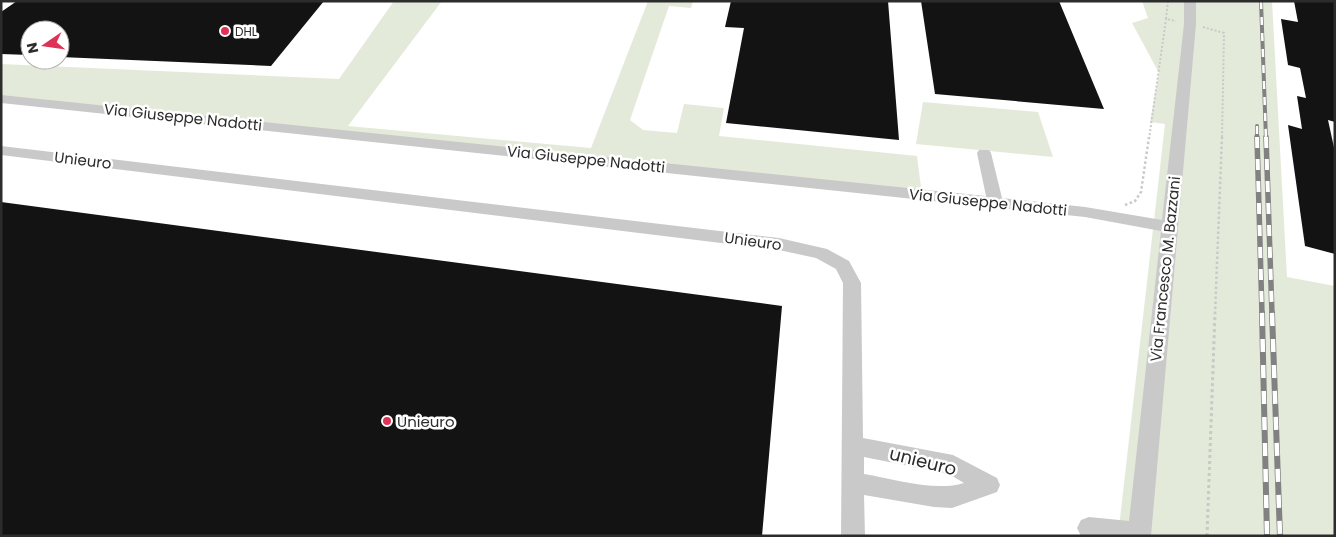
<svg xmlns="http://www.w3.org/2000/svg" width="1336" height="537" font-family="Poppins,sans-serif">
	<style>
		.green { fill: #e4eada }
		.building { fill: #131313 }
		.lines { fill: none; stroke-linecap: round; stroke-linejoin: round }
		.path-far2 { stroke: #c9c9c9; stroke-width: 2; stroke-dasharray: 2 2; stroke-linecap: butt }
		.path-far1 { stroke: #c9c9c9; stroke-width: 2.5; stroke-dasharray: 2.5 2.5; stroke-linecap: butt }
		.path { stroke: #c9c9c9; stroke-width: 3; stroke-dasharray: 3 3; stroke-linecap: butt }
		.minor { fill: #c9c9c9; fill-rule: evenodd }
		.rail-far2-casing { stroke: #818181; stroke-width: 4 }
		.rail-far1-casing { stroke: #818181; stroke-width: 5.5 }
		.rail-casing { stroke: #818181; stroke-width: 6 }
		.rail-far2 { stroke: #fff; stroke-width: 2.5; stroke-dasharray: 8; stroke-linecap: butt }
		.rail-far1 { stroke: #fff; stroke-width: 4; stroke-dasharray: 11; stroke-linecap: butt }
		.rail { stroke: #fff; stroke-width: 4.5; stroke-dasharray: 13; stroke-linecap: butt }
		.poi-dot { fill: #df3257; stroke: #fff; stroke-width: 2 }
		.labels { text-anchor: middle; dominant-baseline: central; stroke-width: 5; stroke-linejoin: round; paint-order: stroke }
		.far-poi-label { font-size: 12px; fill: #2c2c2c; stroke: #fff; text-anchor: start }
		.street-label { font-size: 15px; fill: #2c2c2c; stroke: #fff }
		.poi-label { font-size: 15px; fill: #2c2c2c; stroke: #fff; text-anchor: start }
		.near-street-label { font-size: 18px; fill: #2c2c2c; stroke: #fff }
	</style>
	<rect width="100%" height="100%" fill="#fff"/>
	<path class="green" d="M 394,1 L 442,1 L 348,126 L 591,148 L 648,1 L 693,1 L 691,8 L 669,6 L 630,120 L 643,130 L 677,133 L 684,104 L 724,108 L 719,136 L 917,156 L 922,195 L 1,100 L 1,64 L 339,79 Z
		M 1142,1 L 1272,1 L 1287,277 L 1335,286 L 1335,536 L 1118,536 L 1165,124 L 1150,122 L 1159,73 L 1132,23 L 1148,18 Z
		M 923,102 L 1038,112 L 1053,157 L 916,144 Z"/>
	<path class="building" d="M 17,1 L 324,1 L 271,66 L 60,57 L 60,30 L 30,30 L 30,55 L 1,54 L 1,12 Z
		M 731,1 L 888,1 L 899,140 L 726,123 L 744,28 L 725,27 Z
		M 921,1 L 1059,1 L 1104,109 L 935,94 Z
		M 1294,1 L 1335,1 L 1335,122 L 1328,120 L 1335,152 L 1335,254 L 1305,246 L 1288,125 L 1302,129 L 1297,96 L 1306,98 L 1300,68 L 1288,65 L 1281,19 L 1298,22 Z
		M 1,202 L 782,306 L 762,536 L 1,536 Z"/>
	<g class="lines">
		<path class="path-far2" d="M 1168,1 L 1166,19 L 1176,21
			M 1203,27 L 1224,33 L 1222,139
			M 1149,139 L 1166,19"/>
		<path class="path-far1" d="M 1125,205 L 1135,201 L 1141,192 L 1149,137
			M 1215,314 L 1222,137"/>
		<path class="path" d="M 1207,536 L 1215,313"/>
		<path class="minor" d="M 1184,1 L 1196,1 L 1196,24 L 1151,536 L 1081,536 L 1077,528 L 1081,520 L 1089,517 L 1129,521 L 1161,231 L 1085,217 L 1,103 L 1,95 L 986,196 L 977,153 L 979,150 L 989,150 L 991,153 L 1002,198 L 1085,207 L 1162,220 L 1184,24 Z
			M 1,146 L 779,238 L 827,249 L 849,261 L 861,283 L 863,438 L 953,455 L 997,478 L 1000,485 L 997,492 L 952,508 L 934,507 L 864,495 L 865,536 L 841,536 L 843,283 L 836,269 L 816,258 L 779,250 L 1,155 ZM 864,457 L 949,474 L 964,483 C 935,492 894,479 864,474 Z"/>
		<g class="rail-far2-casing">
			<path id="rail-far2" d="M 1261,1 L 1266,139
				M 1257,126 L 1257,139"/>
		</g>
		<g class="rail-far1-casing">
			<path id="rail-far1" d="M 1257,137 L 1262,314
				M 1266,137 L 1272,314"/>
		</g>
		<g class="rail-casing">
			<path id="rail" d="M 1262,313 L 1267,536
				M 1272,313 L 1280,536"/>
		</g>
		<use href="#rail-far2" class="rail-far2"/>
		<use href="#rail-far1" class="rail-far1"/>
		<use href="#rail" class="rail"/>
	</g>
	<g class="poi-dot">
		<circle cx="225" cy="31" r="5"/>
		<circle cx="387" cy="421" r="5"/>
	</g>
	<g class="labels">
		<g class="far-poi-label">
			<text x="235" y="31">DHL</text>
		</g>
		<g class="street-label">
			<text transform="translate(183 117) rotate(6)">Via Giuseppe Nadotti</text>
			<text transform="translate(586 159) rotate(6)">Via Giuseppe Nadotti</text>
			<text transform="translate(83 160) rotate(7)">Unieuro</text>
			<text transform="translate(988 202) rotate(6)">Via Giuseppe Nadotti</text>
			<text transform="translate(753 241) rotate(8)">Unieuro</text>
			<text transform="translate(1165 269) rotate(-84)">Via Francesco M. Bazzani</text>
		</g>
		<g class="poi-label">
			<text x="397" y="421">Unieuro</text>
		</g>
		<g class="near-street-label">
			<text transform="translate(923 461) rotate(14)">unieuro</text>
		</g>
	</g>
	<rect width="1336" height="537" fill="none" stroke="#2c2c2c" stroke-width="5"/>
	<g transform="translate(45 45) rotate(257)"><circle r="24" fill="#ffffff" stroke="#ababab"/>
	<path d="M0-4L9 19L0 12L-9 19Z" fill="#df3257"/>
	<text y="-8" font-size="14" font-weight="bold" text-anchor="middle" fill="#2c2c2c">N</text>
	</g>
</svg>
